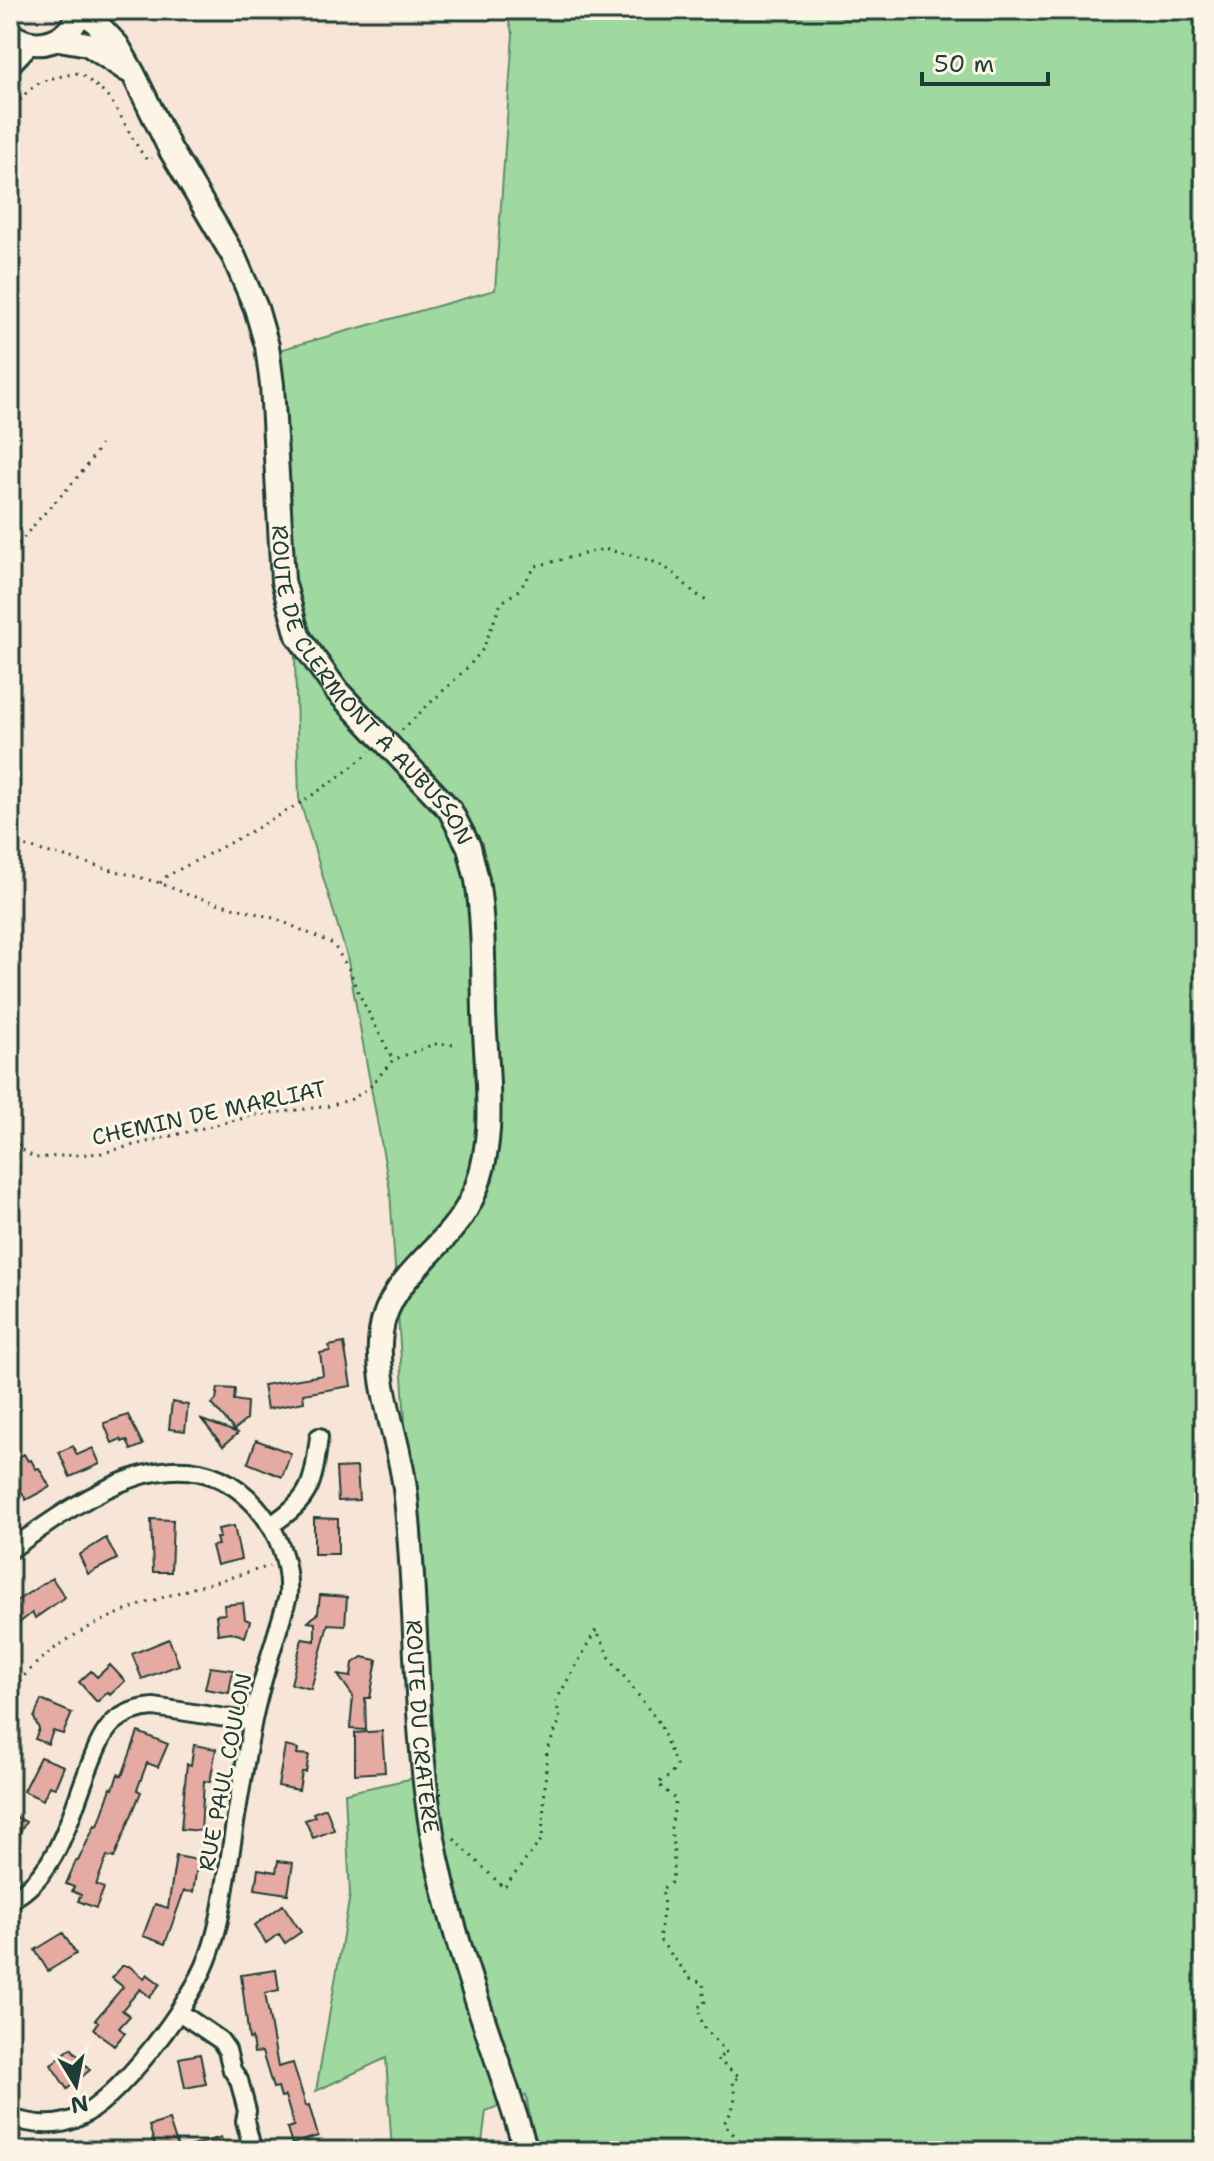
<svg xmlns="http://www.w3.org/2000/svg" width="1214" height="2161" font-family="'Shantell Sans',sans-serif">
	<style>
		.green { fill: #9fd99f; stroke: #5f8b6a; stroke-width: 2 }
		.building { fill: #e5aba3; stroke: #1f3d34; stroke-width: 2 }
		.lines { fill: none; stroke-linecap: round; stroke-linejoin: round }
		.street-casing { stroke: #1f3d34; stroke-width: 22 }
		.secondary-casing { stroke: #1f3d34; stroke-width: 28 }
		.path { stroke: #1f3d34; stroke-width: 3; stroke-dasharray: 2 6; stroke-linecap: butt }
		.street { stroke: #fcf5e5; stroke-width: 16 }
		.secondary { stroke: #fcf5e5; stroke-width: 22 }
		.labels { text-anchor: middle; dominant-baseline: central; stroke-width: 6; stroke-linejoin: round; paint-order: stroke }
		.street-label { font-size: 22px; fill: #1f3d34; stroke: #fcf5e5 }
	</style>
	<rect width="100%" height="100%" fill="#f7e6d8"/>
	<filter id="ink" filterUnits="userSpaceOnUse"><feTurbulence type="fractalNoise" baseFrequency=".0125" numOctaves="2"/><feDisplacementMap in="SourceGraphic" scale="16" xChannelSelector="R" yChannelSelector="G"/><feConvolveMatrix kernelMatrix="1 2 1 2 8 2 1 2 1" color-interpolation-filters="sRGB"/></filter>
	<g filter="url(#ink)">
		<path class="green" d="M 505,10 L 1204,10 L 1204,2151 L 536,2151 L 526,2095 L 486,2111 L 481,2151 L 392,2151 L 386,2058 L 316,2091 L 350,1895 L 345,1793 L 428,1775 L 390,1191 L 347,956 L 299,798 L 294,625 L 268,353 L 495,290 L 513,34 Z"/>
		<path class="building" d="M 344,1343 L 351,1386 L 303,1394 L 304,1402 L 267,1409 L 263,1385 L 323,1375 L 320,1353 L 330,1351 L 329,1346 Z
			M 218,1388 L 235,1389 L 234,1400 L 247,1402 L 246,1420 L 234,1430 L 212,1404 L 216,1400 Z
			M 172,1402 L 188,1405 L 185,1431 L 169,1429 Z
			M 128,1415 L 143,1445 L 131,1450 L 127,1440 L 122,1442 L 121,1439 L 112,1443 L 104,1423 Z
			M 202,1420 L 238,1433 L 223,1446 Z
			M 256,1440 L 291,1453 L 282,1477 L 248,1463 Z
			M 73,1446 L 77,1455 L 93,1448 L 100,1464 L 70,1477 L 59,1452 Z
			M 24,1454 L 28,1461 L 31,1460 L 36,1469 L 39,1468 L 50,1487 L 26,1500 L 16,1481 L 10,1484 L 10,1462 Z
			M 357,1467 L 359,1500 L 338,1501 L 336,1468 Z
			M 314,1518 L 338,1519 L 338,1554 L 314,1554 Z
			M 151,1519 L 173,1520 L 171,1572 L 153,1572 Z
			M 234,1526 L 241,1559 L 217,1565 L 212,1546 L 218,1545 L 216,1538 L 220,1538 L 218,1529 Z
			M 106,1538 L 117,1559 L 88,1574 L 79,1555 Z
			M 52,1578 L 65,1597 L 35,1618 L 32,1613 L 10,1630 L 10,1605 Z
			M 320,1595 L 347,1597 L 345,1625 L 328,1624 L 311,1689 L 291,1684 L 302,1639 L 315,1641 L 315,1623 L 308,1622 L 318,1613 Z
			M 243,1603 L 245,1619 L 250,1621 L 245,1637 L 231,1632 L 218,1634 L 216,1615 L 225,1614 L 224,1605 Z
			M 169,1639 L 179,1665 L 142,1679 L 132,1654 Z
			M 362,1657 L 377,1660 L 370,1698 L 365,1698 L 366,1730 L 350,1729 L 353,1696 L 338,1675 L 351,1677 L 353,1663 Z
			M 110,1665 L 125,1681 L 110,1695 L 108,1692 L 97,1702 L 79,1682 L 91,1671 L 97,1677 Z
			M 210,1667 L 233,1670 L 229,1693 L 205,1689 Z
			M 41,1700 L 72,1713 L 63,1734 L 53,1731 L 48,1744 L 35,1739 L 39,1729 L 34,1718 Z
			M 382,1731 L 385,1772 L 355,1774 L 355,1733 Z
			M 138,1732 L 168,1744 L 158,1767 L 147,1763 L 137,1790 L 141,1792 L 114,1858 L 107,1856 L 96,1885 L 104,1888 L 96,1908 L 78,1901 L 81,1895 L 72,1891 L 74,1887 L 66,1884 L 76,1861 L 78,1861 L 95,1825 L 98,1826 L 111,1788 L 113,1789 L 118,1774 L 122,1776 Z
			M 194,1745 L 216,1749 L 210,1782 L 204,1781 L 201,1831 L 181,1829 L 186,1773 L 187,1764 L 191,1765 Z
			M 285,1746 L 298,1749 L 297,1754 L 309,1755 L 306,1772 L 302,1772 L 299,1790 L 278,1786 Z
			M 40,1757 L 64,1766 L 55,1788 L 49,1786 L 43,1800 L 23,1791 Z
			M 326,1808 L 334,1830 L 313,1838 L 305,1820 L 315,1817 L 313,1813 Z
			M 10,1814 L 26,1822 L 10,1850 Z
			M 176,1856 L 198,1860 L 193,1892 L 184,1891 L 165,1944 L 143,1936 L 155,1904 L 168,1908 Z
			M 278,1861 L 293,1863 L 288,1894 L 255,1889 L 258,1869 L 276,1872 Z
			M 283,1905 L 301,1932 L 285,1943 L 279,1934 L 266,1943 L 255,1925 Z
			M 63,1933 L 76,1954 L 48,1971 L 35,1950 Z
			M 122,1966 L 129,1966 L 144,1978 L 147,1974 L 160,1984 L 150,1997 L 140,1989 L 122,2010 L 130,2016 L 119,2028 L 125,2033 L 114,2046 L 93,2029 L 98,2022 L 95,2020 L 123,1987 L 112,1978 Z
			M 276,1970 L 279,1990 L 265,1993 L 278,2067 L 293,2063 L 306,2106 L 309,2105 L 318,2136 L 292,2144 L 287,2128 L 294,2126 L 285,2096 L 281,2097 L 278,2087 L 273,2088 L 262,2052 L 254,2053 L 252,2038 L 249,2039 L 241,1975 Z
			M 71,2048 L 90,2070 L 67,2089 L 51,2065 Z
			M 200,2054 L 206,2084 L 185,2088 L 179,2058 Z
			M 169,2120 L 179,2151 L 157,2151 L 149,2126 Z
			M 221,2137 L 225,2151 L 185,2151 L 185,2148 Z"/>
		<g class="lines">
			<g class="street-casing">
				<path id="street" d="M 271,1525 C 312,1498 313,1484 319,1437
					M 10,1550 C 78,1502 181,1423 256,1506 C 278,1531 290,1563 288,1596 C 276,1639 260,1682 252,1725 C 243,1773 235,1821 228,1869 C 223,1899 219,1929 208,1958 C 192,2002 119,2101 75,2119 C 53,2128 32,2124 10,2118
					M 10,1900 C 59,1875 71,1811 90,1765 C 96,1750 102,1733 114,1722 C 126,1712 139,1708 154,1707 L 252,1722
					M 179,2012 L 220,2040 L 227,2050 L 232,2070 L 239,2080 L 247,2111 L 245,2121 L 253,2151"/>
			</g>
			<g class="secondary-casing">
				<g id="secondary">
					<path id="s1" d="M 84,10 L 117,45 L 134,75 L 170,149 L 234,257 L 256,308 L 267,346 L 272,385 L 283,581 L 298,636 L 337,691 L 450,810 L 469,847 L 477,880 C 484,923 483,968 484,1012 C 486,1074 499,1145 470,1202 C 447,1249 388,1277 381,1332 C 374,1384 399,1437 405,1489 C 418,1603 413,1719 432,1833 C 451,1942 495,2045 526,2151"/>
					<path d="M 10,34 C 37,53 70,42 81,10"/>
					<path d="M 59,39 L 88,44 L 127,70"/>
					<path d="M 10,62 L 28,43"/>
				</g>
			</g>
			<path class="path" d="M 10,113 C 33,81 40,80 78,73 C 91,81 104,91 113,104 C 126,123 132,141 147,160 L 152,158
				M 10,558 C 35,515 78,486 100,445
				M 402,730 L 468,667 L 483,649 L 501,603 L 520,589 L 536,566 L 604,549 C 624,554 648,557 666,568 C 681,578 691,593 707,601
				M 10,842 L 160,883 L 191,896 L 277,919 L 333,944 L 350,971 L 358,992 L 393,1060
				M 160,883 L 167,876 C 236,839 310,804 370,752
				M 10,1130 L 21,1149 L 35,1158 L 102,1153 L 256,1115 L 329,1106 L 352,1099 L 369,1088 L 393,1060 L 434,1044 L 457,1045
				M 10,1695 C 60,1615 185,1592 270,1566
				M 454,1839 L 504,1888 L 542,1839 L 547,1751 L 560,1719 L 556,1701 L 596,1630 L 610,1658 L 660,1724 L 676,1766 L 670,1777 L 664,1778 L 658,1784 L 676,1800 L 671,1827 L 674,1854 L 672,1882 L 662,1889 L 664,1906 L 659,1939 L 690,1978 L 703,1983 L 705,2004 L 698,2007 L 703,2026 L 727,2053 L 716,2059 L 740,2077 L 732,2081 C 739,2094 733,2112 724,2123 L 747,2151"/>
			<use href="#street" class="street"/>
			<use href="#secondary" class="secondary"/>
		</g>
	</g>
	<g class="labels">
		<g class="street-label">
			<text stroke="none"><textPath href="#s1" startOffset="756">ROUTE DE CLERMONT À AUBUSSON</textPath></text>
			<text transform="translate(209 1113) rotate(-12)">CHEMIN DE MARLIAT</text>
			<text stroke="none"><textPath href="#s1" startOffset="1868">ROUTE DU CRATÈRE</textPath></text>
			<text transform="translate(225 1772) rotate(-79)">RUE PAUL COULON</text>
		</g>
	</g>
	<rect width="1214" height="2161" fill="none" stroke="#fcf5e5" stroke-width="40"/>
	<rect x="20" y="20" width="1174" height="2121" fill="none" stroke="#1f3d34" stroke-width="3" filter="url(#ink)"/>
	<g transform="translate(76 2085) rotate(170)" stroke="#fcf5e5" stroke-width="6" paint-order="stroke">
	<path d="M0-6L14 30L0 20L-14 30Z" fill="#1f3d34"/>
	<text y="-12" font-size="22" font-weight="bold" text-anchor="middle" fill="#1f3d34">N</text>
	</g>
	<path d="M922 72v12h126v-12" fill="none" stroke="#1f3d34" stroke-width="4"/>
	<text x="934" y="72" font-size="24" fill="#1f3d34" stroke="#fcf5e5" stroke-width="6" paint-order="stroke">50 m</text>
</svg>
